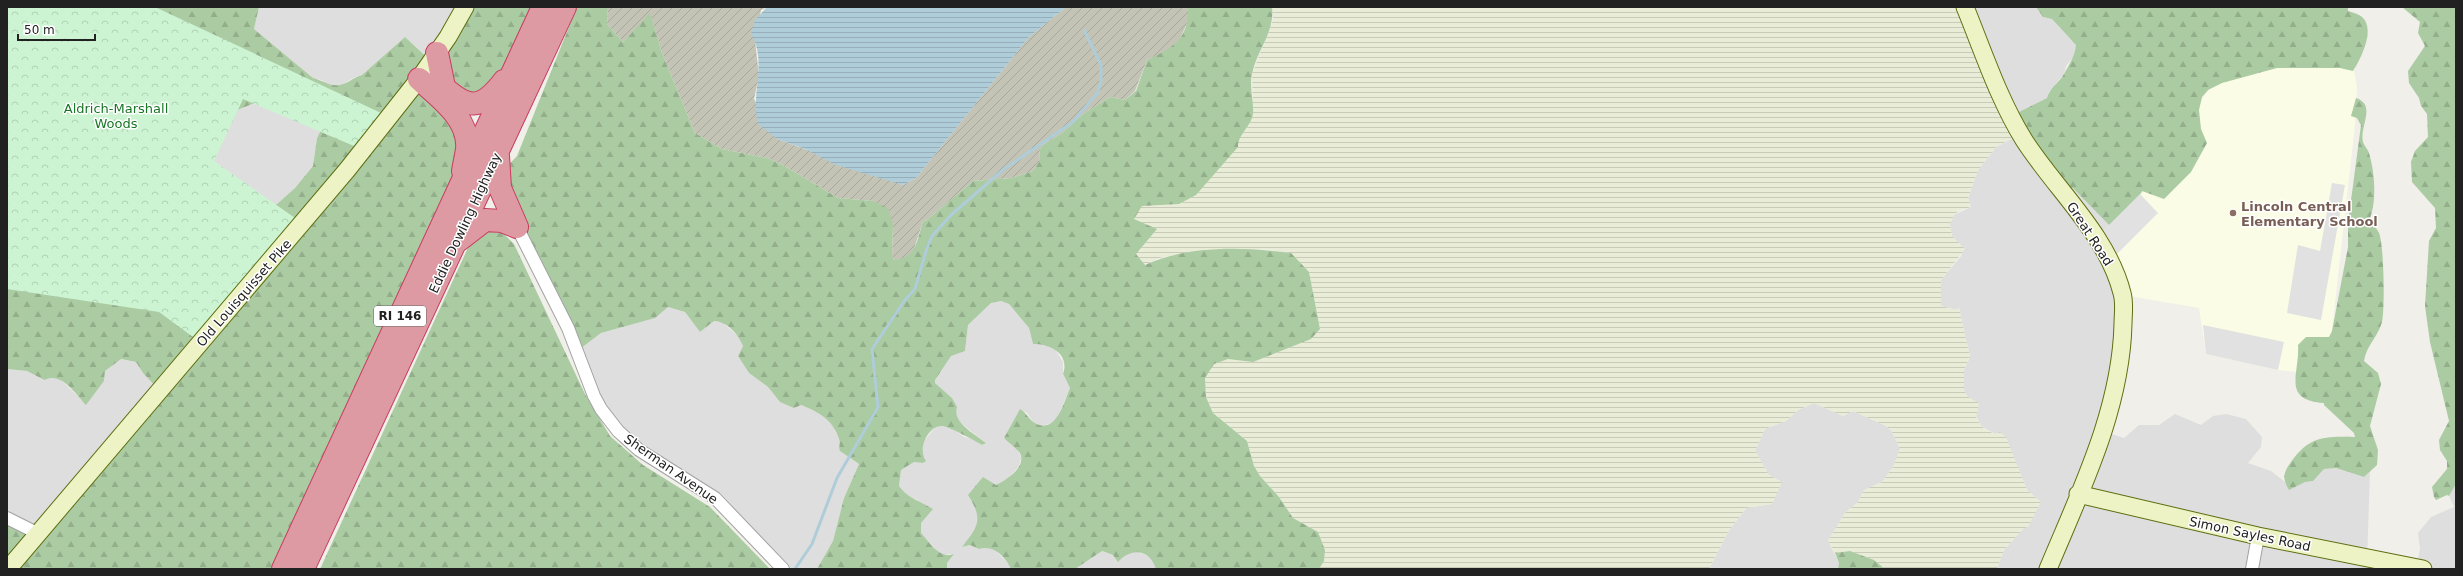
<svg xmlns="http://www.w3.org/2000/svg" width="2463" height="576" font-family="'DejaVu Sans',sans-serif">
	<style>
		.residential { fill: #dfdede }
		.education { fill: #fafce6 }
		.construction { fill: url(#construction-furrows) }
		.farmland { fill: url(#farmland-rules) }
		.forest { fill: url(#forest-firs); fill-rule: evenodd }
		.park { fill: url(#park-crowns) }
		.parking { fill: #e1e1e1 }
		.water { fill: url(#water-rules) }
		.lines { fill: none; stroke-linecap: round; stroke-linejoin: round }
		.stream { stroke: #afccd9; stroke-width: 3 }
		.street-casing { stroke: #a2a2a2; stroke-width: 14 }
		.secondary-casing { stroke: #5e6f12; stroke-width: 19 }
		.highway-casing { stroke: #c93c61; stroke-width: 24 }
		.street { stroke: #fff; stroke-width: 12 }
		.secondary { stroke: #edf3c4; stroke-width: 17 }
		.highway { stroke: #de9aa2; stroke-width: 22 }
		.education-dot { fill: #8d6e63; stroke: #fff; stroke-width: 1.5 }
		.labels { text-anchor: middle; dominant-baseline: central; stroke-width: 3; stroke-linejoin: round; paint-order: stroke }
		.shield { fill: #fff; stroke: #646464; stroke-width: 1 }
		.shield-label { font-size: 12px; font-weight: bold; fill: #212121 }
		.park-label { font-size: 13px; fill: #197627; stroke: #fff }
		.education-label { font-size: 13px; font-weight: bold; fill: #785e54; stroke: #fff; text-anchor: start }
		.street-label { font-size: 13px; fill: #212121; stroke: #fff }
	</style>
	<defs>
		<pattern id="construction-furrows" width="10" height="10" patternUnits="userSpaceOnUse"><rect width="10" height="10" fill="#c3c4b5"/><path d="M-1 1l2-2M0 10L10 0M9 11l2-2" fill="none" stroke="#a7a89b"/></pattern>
		<pattern id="farmland-rules" width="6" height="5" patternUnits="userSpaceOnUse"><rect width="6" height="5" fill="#e9edd7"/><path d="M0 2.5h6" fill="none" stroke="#c8cbb8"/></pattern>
		<pattern id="forest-firs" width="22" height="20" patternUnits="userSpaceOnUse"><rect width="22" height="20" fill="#abcba2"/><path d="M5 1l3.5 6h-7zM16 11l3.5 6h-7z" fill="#93ae8b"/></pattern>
		<pattern id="park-crowns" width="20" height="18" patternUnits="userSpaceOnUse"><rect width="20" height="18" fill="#ccf4d2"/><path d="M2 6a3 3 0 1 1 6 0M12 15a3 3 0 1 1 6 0" fill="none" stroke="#afd1b4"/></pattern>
		<pattern id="water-rules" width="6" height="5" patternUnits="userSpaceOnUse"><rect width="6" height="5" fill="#afccd9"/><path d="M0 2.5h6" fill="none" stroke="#96afba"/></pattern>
	</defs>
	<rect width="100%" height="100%" fill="#f0efe9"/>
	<path class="residential" d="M 259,7 L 465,7 L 431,60 L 405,37 L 362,75 L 355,77 L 340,86 L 326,84 L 322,80 L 313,78 L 254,29 Z
		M 1961,7 L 2036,7 L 2043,17 L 2052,19 L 2076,45 L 2075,55 L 2066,66 L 2064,74 L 2049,92 L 2047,98 L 2010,117 Z
		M 295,87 L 328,116 L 317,138 L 313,166 L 295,188 L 277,204 L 259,212 L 228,192 L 195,127 Z
		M 2017,136 L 2070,189 L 2073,188 L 2081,194 L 2110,226 L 2119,314 L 2100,430 L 2124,438 L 2139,425 L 2159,425 L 2175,414 L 2201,425 L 2213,416 L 2226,414 L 2246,419 L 2262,437 L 2261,447 L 2248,463 L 2271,471 L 2285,482 L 2313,481 L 2324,469 L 2336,468 L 2364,477 L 2370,472 L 2367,562 L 2401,569 L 1997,569 L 2004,550 L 2024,528 L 2041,502 L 2027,490 L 2018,469 L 1995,434 L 1981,426 L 1964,390 L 1964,370 L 1970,357 L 1959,308 L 1956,310 L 1941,306 L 1941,280 L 1962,255 L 1952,236 L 1950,224 L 1954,215 L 1971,207 L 1968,198 L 1978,170 L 1996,147 Z
		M 1001,301 L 1009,304 L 1029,328 L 1033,344 L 1047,344 L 1054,347 L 1063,362 L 1063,375 L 1070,388 L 1057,419 L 1052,423 L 1041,426 L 1033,422 L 1027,413 L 1020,409 L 1019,452 L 1021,458 L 1019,466 L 1007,480 L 996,485 L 977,509 L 979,519 L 974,531 L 962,547 L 970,545 L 979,549 L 986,547 L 995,550 L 1008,563 L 1011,569 L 947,569 L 947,563 L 954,554 L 940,554 L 920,533 L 918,500 L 906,496 L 899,486 L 901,470 L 914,462 L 923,463 L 922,443 L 934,429 L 941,425 L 950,427 L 964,437 L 975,440 L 982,445 L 986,443 L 958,421 L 952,398 L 935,383 L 935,380 L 951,355 L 965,351 L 968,325 L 991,303 Z
		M 668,307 L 685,312 L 700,332 L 714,321 L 722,322 L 739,337 L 743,346 L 738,356 L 749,373 L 768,387 L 780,402 L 801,405 L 820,412 L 833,426 L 840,441 L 840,451 L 859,464 L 844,498 L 833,541 L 817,569 L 779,569 L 715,501 L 661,468 L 602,406 L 576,352 L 601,333 L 654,318 Z
		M 120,359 L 136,362 L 143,373 L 160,390 L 38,532 L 7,518 L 7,369 L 27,371 L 43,380 L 51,376 L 59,378 L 86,404 L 104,381 L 105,371 Z
		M 1814,403 L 1843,416 L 1853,411 L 1884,425 L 1891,430 L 1900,449 L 1893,467 L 1882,482 L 1864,490 L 1858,502 L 1845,513 L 1828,541 L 1839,563 L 1838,569 L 1709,569 L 1728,532 L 1746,508 L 1772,504 L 1781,482 L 1769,475 L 1755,451 L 1765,429 L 1786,421 L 1798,410 Z
		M 2456,484 L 2456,569 L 2416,569 L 2420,549 L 2418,533 L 2431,517 L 2454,507 L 2449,496 Z
		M 1101,551 L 1113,555 L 1133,551 L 1144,554 L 1153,560 L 1156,569 L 1075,569 Z"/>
	<path class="education" d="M 2353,65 L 2357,87 L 2355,125 L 2327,375 L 2278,370 L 2206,354 L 2199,308 L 2123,295 L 2102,232 L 2186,150 L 2196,106 L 2212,86 L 2253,66 Z"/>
	<path class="construction" d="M 608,7 L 767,7 L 761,10 L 755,41 L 759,76 L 754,99 L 777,139 L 903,185 L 916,178 L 1029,37 L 1066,7 L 1188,7 L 1188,21 L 1179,41 L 1169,50 L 1147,60 L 1135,91 L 1125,100 L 1110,97 L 1083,114 L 1062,133 L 1044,144 L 1040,149 L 1039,162 L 1033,171 L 1011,178 L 973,181 L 927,220 L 923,221 L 913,252 L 905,259 L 895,260 L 892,256 L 893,224 L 873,201 L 838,198 L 783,165 L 767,158 L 722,149 L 695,133 L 662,53 L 650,14 L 623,42 L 607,24 Z"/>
	<path class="farmland" d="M 1272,7 L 1961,7 L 2016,136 L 1996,147 L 1978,170 L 1968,198 L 1971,207 L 1960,210 L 1954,215 L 1950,224 L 1952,236 L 1965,249 L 1941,280 L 1941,306 L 1956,310 L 1959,308 L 1970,357 L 1964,370 L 1964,390 L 1968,397 L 1979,403 L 1976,417 L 1981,426 L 1988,431 L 1995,434 L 2000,432 L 2006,437 L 2027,490 L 2041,502 L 2028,527 L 2024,528 L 2004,550 L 1997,569 L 1885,569 L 1874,560 L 1850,551 L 1835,553 L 1828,541 L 1845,513 L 1858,502 L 1864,490 L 1882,482 L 1893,467 L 1900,449 L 1891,430 L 1884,425 L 1853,411 L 1843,416 L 1814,403 L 1798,410 L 1786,421 L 1765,429 L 1755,451 L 1769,475 L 1782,482 L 1772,504 L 1746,508 L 1728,532 L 1709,569 L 1319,569 L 1324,561 L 1325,550 L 1318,532 L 1293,518 L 1279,497 L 1260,476 L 1254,466 L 1247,441 L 1213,413 L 1206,397 L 1205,378 L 1213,364 L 1228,359 L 1253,362 L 1311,339 L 1320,328 L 1309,272 L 1290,253 L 1263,249 L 1201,250 L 1159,258 L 1145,265 L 1136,254 L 1156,230 L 1134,219 L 1142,206 L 1179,204 L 1196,195 L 1249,125 L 1253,114 L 1252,74 L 1273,20 Z"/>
	<path class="forest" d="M 7,7 L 259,7 L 254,29 L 313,78 C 322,80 330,87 340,85 C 347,84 354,77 362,75 L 405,37 L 430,60 L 465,7 L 543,7 L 485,100 L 419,92 L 432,97 L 457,130 L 461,163 L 283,569 L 7,569 L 7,518 L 32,530 L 159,390 L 143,373 L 136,362 L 121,359 L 105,371 L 104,381 L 86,405 C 75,393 61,371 44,380 L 27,371 L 7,369 ZM 295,87 L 328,116 L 317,138 L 313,166 L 295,188 L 277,204 L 259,212 L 223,180 L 195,127 Z
		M 577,7 L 608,7 L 607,24 L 623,42 L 650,13 L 662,53 L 695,133 L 722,149 L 767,158 L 783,165 L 838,198 L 873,201 L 888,208 L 893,224 L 892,256 L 895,260 C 917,257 917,240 923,221 L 927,220 L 973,181 L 1011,178 L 1033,171 L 1039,162 L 1040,149 L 1044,144 L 1062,133 L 1083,114 L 1110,97 L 1125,100 L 1136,91 L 1147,60 C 1173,48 1189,39 1188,7 L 1272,7 C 1275,32 1257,50 1252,74 C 1249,87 1254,101 1253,114 C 1251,127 1238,134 1238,147 L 1196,195 L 1179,204 L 1142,206 L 1134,219 L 1157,229 L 1136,254 L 1145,265 C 1190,245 1243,247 1291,253 L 1309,272 L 1320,329 L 1311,339 L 1253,362 L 1228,359 L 1214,364 L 1205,378 L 1206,397 L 1213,413 L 1247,441 L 1254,466 L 1260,476 L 1279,497 L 1293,518 L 1318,532 L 1325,550 L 1324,561 L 1319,569 L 1156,569 C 1150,549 1131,547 1118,562 L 1113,555 L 1102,551 L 1075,569 L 1011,569 C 1006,557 993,544 979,549 L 970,545 L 962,547 C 978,526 984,520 968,495 L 983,477 L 996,485 C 1006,480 1027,467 1020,453 C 1016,448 1009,443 1004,438 L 1020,409 C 1026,412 1029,420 1035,423 C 1056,435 1064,402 1070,388 L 1063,374 C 1070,354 1051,344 1033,344 L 1029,328 L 1009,304 L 1001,301 L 991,303 L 968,325 L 965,351 L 951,356 L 935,380 L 935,383 L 952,398 L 957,407 C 952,423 975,434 986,443 L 982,445 C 978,442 947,426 943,426 C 928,425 917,449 926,461 L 923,463 L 914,462 L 901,470 L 899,486 C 907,498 920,501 933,509 L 921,523 L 921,533 C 930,543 939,559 954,554 L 947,563 L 947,569 L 817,569 L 833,541 L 844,498 L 859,464 L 840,451 C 838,447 841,443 839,439 C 833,420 819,412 801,405 L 794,408 L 780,402 L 768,387 L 749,373 L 738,356 L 743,346 C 738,334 728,322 714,321 L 700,332 L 685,312 L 668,307 L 655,318 L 601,333 L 576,352 L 497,177 L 517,156 Z
		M 2036,7 L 2348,7 L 2348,11 C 2351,12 2356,13 2359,15 C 2378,25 2361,59 2353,71 L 2340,68 L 2277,68 L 2222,83 L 2208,90 L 2202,97 L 2199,110 L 2201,129 L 2207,143 L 2191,172 L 2164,199 L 2142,191 L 2134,206 L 2110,226 L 2073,188 L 2070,189 L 2011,116 L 2047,98 C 2050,87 2059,83 2064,74 C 2069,65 2075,56 2076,45 L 2052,19 L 2043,17 Z
		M 2402,7 L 2456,7 L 2456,484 L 2449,496 L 2447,495 L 2436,500 L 2434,497 L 2432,487 L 2447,469 L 2447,461 L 2440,450 L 2439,440 L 2449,421 L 2430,342 L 2425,306 L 2429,241 L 2436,228 L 2435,208 L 2412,182 L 2411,162 L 2415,151 L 2428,137 L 2427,114 L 2421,106 L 2419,98 L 2409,83 L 2408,71 L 2425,46 L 2418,33 L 2420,22 Z
		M 2356,98 C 2377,105 2359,127 2363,142 C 2364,146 2368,149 2369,153 C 2375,173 2377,202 2369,221 C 2372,224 2377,228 2379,233 C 2384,245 2385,308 2382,322 C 2378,337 2366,346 2364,361 L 2378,373 L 2381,384 L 2370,426 L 2378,450 L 2377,465 L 2364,477 L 2336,468 L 2324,469 L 2313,481 L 2305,482 L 2289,490 C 2282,478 2283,473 2291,462 C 2309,436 2325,436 2355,437 L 2354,433 L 2324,405 L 2324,403 C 2281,400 2300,374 2298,345 L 2306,337 L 2329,337 L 2332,331 L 2348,247 L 2348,223 L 2361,125 L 2357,118 L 2351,116 Z
		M 485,231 L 503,233 L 514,244 L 585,394 L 610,436 L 643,465 L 710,507 L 770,569 L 320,569 L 466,252 L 473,237 Z
		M 1850,551 L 1874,560 L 1885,569 L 1838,569 L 1839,563 L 1835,553 Z"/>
	<path class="park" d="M 7,7 L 155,7 L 381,113 L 354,146 L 243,99 L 214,161 L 295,218 L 193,337 L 159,312 L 7,289 Z"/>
	<path class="parking" d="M 2332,183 L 2345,185 L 2321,320 L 2287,313 L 2298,245 L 2320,251 Z
		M 2140,194 L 2158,213 L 2117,254 L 2102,232 Z
		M 2203,325 L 2284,342 L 2278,370 L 2206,354 Z"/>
	<path class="water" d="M 767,7 L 1066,7 L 1029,37 L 916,178 L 903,185 L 836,165 L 805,149 L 777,139 L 758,124 C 750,94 768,62 751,34 L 755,20 Z"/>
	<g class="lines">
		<path class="stream" d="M 795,569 L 812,544 L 837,478 L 878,407 L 872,349 L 905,300 L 915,289 L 927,248 L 932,236 L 951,215 L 1004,169 L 1073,122 L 1098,92 L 1101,80 L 1101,65 L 1084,30"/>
		<g class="street-casing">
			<path id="street" d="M 517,227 L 568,328 L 594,396 L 601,409 L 618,431 L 639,450 L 715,498 L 783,569
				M 7,518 L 37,533
				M 2252,569 L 2258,536"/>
		</g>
		<g class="secondary-casing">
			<path id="secondary" d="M 1965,7 C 1983,51 1999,100 2024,140 C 2056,190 2107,234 2122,293 C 2125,303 2123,315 2123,324 C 2121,410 2080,492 2048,569
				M 2078,494 L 2258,536 L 2423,569
				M 8,569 L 347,170 L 419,79 L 448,37 L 465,7"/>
		</g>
		<g class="highway-casing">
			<path id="highway" d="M 437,53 L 444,87
				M 419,79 C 439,97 470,119 467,149 C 466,157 464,164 463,171
				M 440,84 C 468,110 481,111 504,81
				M 498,156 L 500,188 L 517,227
				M 459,240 L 485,220 L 502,221 L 517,227
				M 283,569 L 543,7
				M 303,569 L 565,7"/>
		</g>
		<use href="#street" class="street"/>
		<use href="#secondary" class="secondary"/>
		<use href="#highway" class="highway"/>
	</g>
	<circle class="education-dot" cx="2233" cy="213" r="4"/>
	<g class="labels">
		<rect class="shield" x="374" y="306" width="52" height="20" rx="3"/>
		<g class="shield-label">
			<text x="400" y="316">RI 146</text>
		</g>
		<g class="park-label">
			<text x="116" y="108">Aldrich-Marshall<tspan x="116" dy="15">Woods</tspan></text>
		</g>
		<g class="education-label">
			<text x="2241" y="206">Lincoln Central<tspan x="2241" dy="15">Elementary School</tspan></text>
		</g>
		<g class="street-label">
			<text transform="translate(465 223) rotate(-65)">Eddie Dowling Highway</text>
			<text transform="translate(2090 234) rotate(57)">Great Road</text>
			<text transform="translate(244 293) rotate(-49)">Old Louisquisset Pike</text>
			<text transform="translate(671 469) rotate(35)">Sherman Avenue</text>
			<text transform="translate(2250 534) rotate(12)">Simon Sayles Road</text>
		</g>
	</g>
	<rect width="2463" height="576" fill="none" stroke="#212121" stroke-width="16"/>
	<path d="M18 34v6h77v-6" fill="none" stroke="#212121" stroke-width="2"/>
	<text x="24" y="34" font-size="12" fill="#212121" stroke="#ffffff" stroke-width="3" paint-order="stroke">50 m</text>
</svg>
